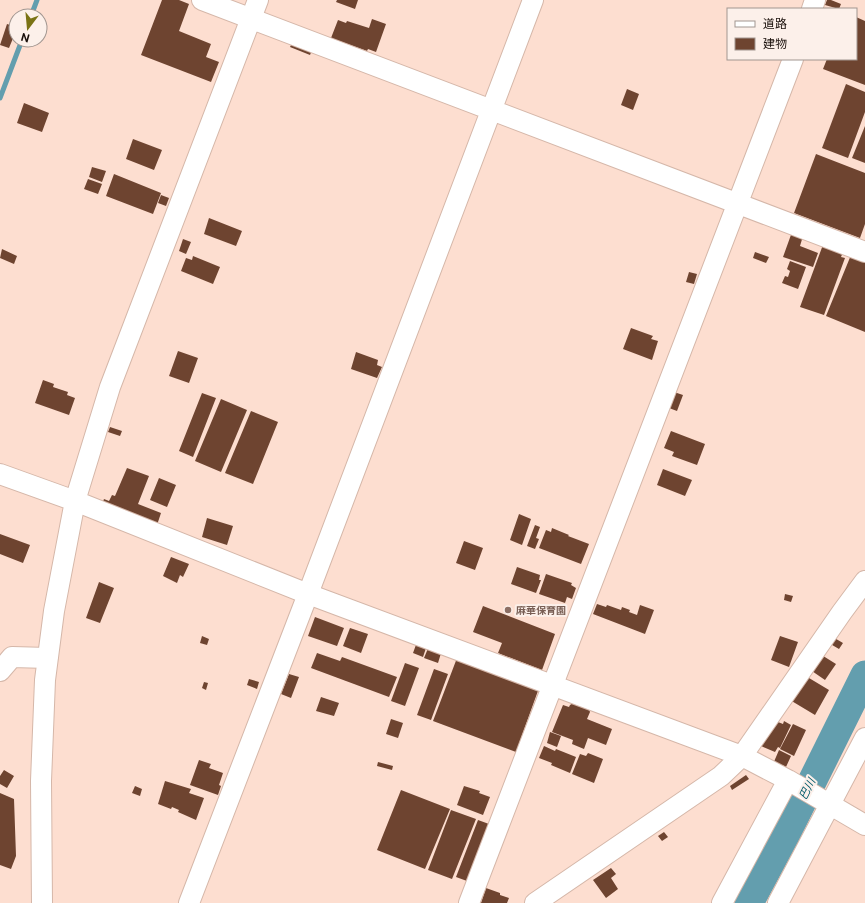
<svg xmlns="http://www.w3.org/2000/svg" width="865" height="903" font-family="'Public Sans','Noto Sans JP',sans-serif">
	<style>
		.lines { fill: none; stroke-linecap: round; stroke-linejoin: round }
		.stream { stroke: #639eae; stroke-width: 5 }
		.river { stroke: #639eae; stroke-width: 29 }
		.building { fill: #6e4430 }
		.minor-casing { stroke: #d5b7a9; stroke-width: 22 }
		.minor { stroke: #fff; stroke-width: 20 }
		.education-dot { fill: #8d6e63; stroke: #fcf0ea; stroke-width: 1.5 }
		.labels { text-anchor: middle; dominant-baseline: central; stroke-width: 4; stroke-linejoin: round; paint-order: stroke }
		.education-label { font-size: 10px; font-weight: bold; fill: #785e54; stroke: #fcf0ea; text-anchor: start }
		.water-label { font-size: 11px; font-style: italic; fill: #015a6b; stroke: #fcf0ea }
	</style>
	<rect width="100%" height="100%" fill="#fdded0"/>
	<g class="lines">
		<path class="stream" d="M 31,16 L 37,0
			M 0,98 L 22,40"/>
		<path class="river" d="M 749,903 L 784,838 L 865,675"/>
	</g>
	<path class="building" d="M 162,0 L 179,0 L 189,4 L 179,31 L 211,44 L 206,57 L 219,62 L 211,82 L 141,55 Z
		M 337,0 L 358,0 L 355,9 L 336,2 Z
		M 827,0 L 831,0 L 841,4 L 839,9 L 825,5 Z
		M 856,17 L 865,21 L 865,85 L 823,69 L 827,59 L 856,59 Z
		M 372,19 L 386,24 L 376,52 L 368,49 L 367,51 L 331,38 L 338,20 L 346,23 L 347,21 L 369,28 Z
		M 7,24 L 16,27 L 16,31 L 9,48 L 0,45 Z
		M 292,43 L 312,50 L 310,55 L 290,47 Z
		M 846,84 L 865,92 L 865,112 L 848,158 L 822,148 Z
		M 627,89 L 639,94 L 633,110 L 621,105 Z
		M 24,103 L 49,113 L 42,132 L 17,123 Z
		M 865,126 L 865,163 L 852,158 Z
		M 133,139 L 162,150 L 154,170 L 126,159 Z
		M 816,154 L 865,173 L 865,224 L 860,238 L 794,213 Z
		M 92,167 L 106,171 L 102,182 L 89,177 Z
		M 114,174 L 161,193 L 153,214 L 106,196 Z
		M 88,179 L 102,184 L 98,194 L 84,189 Z
		M 161,195 L 169,198 L 166,206 L 158,203 Z
		M 209,218 L 242,231 L 236,246 L 204,234 Z
		M 792,232 L 803,236 L 800,246 L 818,253 L 813,267 L 783,257 Z
		M 183,239 L 191,242 L 186,254 L 179,251 Z
		M 824,242 L 844,250 L 841,257 L 845,258 L 824,315 L 800,307 Z
		M 2,249 L 17,256 L 14,264 L 0,258 Z
		M 755,252 L 769,257 L 766,263 L 753,258 Z
		M 851,255 L 865,260 L 865,332 L 826,316 Z
		M 193,256 L 220,267 L 213,284 L 181,271 L 186,258 L 192,260 Z
		M 790,261 L 806,267 L 798,289 L 782,283 L 785,276 L 788,277 L 790,271 L 787,269 Z
		M 689,272 L 697,274 L 694,284 L 686,282 Z
		M 631,328 L 653,336 L 651,339 L 658,341 L 652,360 L 623,349 Z
		M 178,351 L 198,358 L 189,383 L 169,376 Z
		M 356,352 L 378,360 L 377,365 L 382,367 L 377,378 L 351,369 Z
		M 43,380 L 54,384 L 53,387 L 68,392 L 67,395 L 75,398 L 69,415 L 35,403 Z
		M 674,392 L 683,395 L 677,411 L 669,408 Z
		M 202,393 L 216,398 L 193,457 L 179,451 Z
		M 221,399 L 247,410 L 221,472 L 195,461 Z
		M 251,411 L 278,422 L 253,484 L 225,473 Z
		M 110,427 L 122,431 L 120,436 L 108,432 Z
		M 671,431 L 705,444 L 697,465 L 672,456 L 674,452 L 664,448 Z
		M 127,468 L 149,476 L 138,504 L 161,513 L 157,525 L 102,504 L 104,499 L 109,501 L 112,495 L 115,496 Z
		M 663,469 L 692,480 L 685,496 L 657,485 Z
		M 159,478 L 176,485 L 167,507 L 150,500 Z
		M 519,514 L 531,519 L 522,545 L 510,540 Z
		M 207,518 L 233,526 L 227,545 L 202,537 Z
		M 535,525 L 540,527 L 536,538 L 539,539 L 535,549 L 527,546 Z
		M 552,528 L 569,535 L 568,536 L 589,544 L 581,564 L 539,548 L 546,530 L 551,532 Z
		M 0,534 L 30,545 L 23,563 L 0,554 Z
		M 464,541 L 483,548 L 475,570 L 456,563 Z
		M 171,557 L 189,564 L 183,577 L 180,575 L 177,583 L 163,576 Z
		M 517,567 L 540,575 L 539,580 L 541,580 L 536,593 L 511,584 Z
		M 546,574 L 572,583 L 571,585 L 576,588 L 572,599 L 567,597 L 565,603 L 539,594 Z
		M 99,582 L 114,588 L 100,623 L 86,618 Z
		M 785,594 L 793,596 L 791,602 L 784,600 Z
		M 597,604 L 606,607 L 607,605 L 621,610 L 622,607 L 630,610 L 629,612 L 637,615 L 640,605 L 654,610 L 645,634 L 593,614 Z
		M 483,606 L 555,634 L 542,670 L 498,653 L 502,643 L 473,632 Z
		M 315,617 L 344,628 L 337,646 L 308,636 Z
		M 350,628 L 368,634 L 361,653 L 343,646 Z
		M 202,636 L 209,639 L 207,645 L 200,643 Z
		M 780,636 L 798,642 L 789,667 L 771,660 Z
		M 831,636 L 843,643 L 839,649 L 827,642 Z
		M 417,642 L 427,645 L 423,657 L 413,653 Z
		M 429,646 L 442,650 L 438,663 L 424,658 Z
		M 317,653 L 340,661 L 342,657 L 397,677 L 389,697 L 311,668 Z
		M 820,654 L 836,664 L 825,680 L 809,669 Z
		M 457,658 L 539,688 L 516,752 L 433,721 Z
		M 405,663 L 419,668 L 405,706 L 391,701 Z
		M 434,669 L 448,674 L 431,720 L 417,715 Z
		M 289,674 L 299,677 L 291,698 L 281,694 Z
		M 804,675 L 829,690 L 815,715 L 790,700 Z
		M 249,679 L 259,682 L 257,689 L 247,685 Z
		M 204,682 L 208,683 L 206,690 L 202,688 Z
		M 321,697 L 339,703 L 334,716 L 316,711 Z
		M 575,702 L 588,707 L 590,712 L 587,719 L 612,729 L 606,745 L 588,738 L 584,749 L 572,744 L 573,740 L 552,732 L 563,705 L 569,707 L 570,705 Z
		M 391,719 L 403,723 L 398,738 L 386,734 Z
		M 773,720 L 783,724 L 784,721 L 791,725 L 780,748 L 778,747 L 775,752 L 761,746 Z
		M 793,724 L 806,730 L 794,756 L 780,749 Z
		M 550,732 L 561,736 L 557,747 L 547,743 Z
		M 544,746 L 555,751 L 556,749 L 576,757 L 570,773 L 551,765 L 552,763 L 539,758 Z
		M 779,750 L 791,756 L 786,767 L 782,765 L 781,768 L 773,764 Z
		M 588,753 L 603,759 L 594,783 L 572,774 L 580,754 L 586,756 Z
		M 199,760 L 211,764 L 209,768 L 223,773 L 219,785 L 221,786 L 218,795 L 190,785 Z
		M 378,762 L 393,766 L 392,770 L 377,766 Z
		M 4,770 L 14,776 L 7,788 L 0,784 L 0,776 Z
		M 746,775 L 749,779 L 732,790 L 730,786 Z
		M 165,781 L 191,789 L 189,793 L 204,798 L 196,820 L 178,812 L 179,810 L 172,807 L 171,809 L 158,804 Z
		M 135,786 L 142,789 L 140,796 L 132,793 Z
		M 464,786 L 480,791 L 479,793 L 490,797 L 483,815 L 457,805 Z
		M 401,790 L 450,809 L 425,869 L 377,850 Z
		M 0,793 L 14,799 L 16,856 L 11,869 L 0,865 Z
		M 451,810 L 476,819 L 452,879 L 428,870 Z
		M 478,820 L 489,824 L 467,881 L 456,877 Z
		M 664,832 L 668,837 L 662,841 L 658,836 Z
		M 611,868 L 616,874 L 611,878 L 618,889 L 606,898 L 593,880 Z
		M 486,888 L 500,893 L 500,895 L 509,898 L 507,903 L 481,903 Z"/>
	<g class="lines">
		<g class="minor-casing">
			<path id="minor" d="M 202,0 L 865,252
				M 812,9 L 815,0
				M 0,474 L 75,501 L 308,594 L 742,756 L 788,780 L 865,825
				M 0,671 L 12,657 L 48,658
				M 42,903 L 41,781 L 45,680 L 54,611 L 75,501 L 110,387 L 258,0
				M 189,903 L 308,594 L 533,0
				M 469,903 L 793,59
				M 535,903 L 721,776 L 742,756 L 842,612 L 865,581
				M 722,903 L 788,780
				M 778,903 L 865,738"/>
		</g>
		<use href="#minor" class="minor"/>
	</g>
	<circle class="education-dot" cx="508" cy="610" r="4"/>
	<g class="labels">
		<g class="education-label">
			<text x="516" y="610">麻華保育園</text>
		</g>
		<g class="water-label">
			<text transform="translate(807 789) rotate(-63)">巴川</text>
		</g>
	</g>
	<rect x="727" y="8" width="130" height="52" fill="#fcf0ea" stroke="#a19690"/>
	<rect x="735" y="21" width="20" height="6" fill="#ffffff" stroke="#a19690"/>
	<text x="763" y="28" font-size="12" fill="#190f0a">道路</text>
	<rect x="735" y="38" width="20" height="12" fill="#6e4430" stroke="#a19690"/>
	<text x="763" y="48" font-size="12" fill="#190f0a">建物</text>
	<g transform="translate(28 28) rotate(196)"><circle r="19" fill="#fcf0ea" stroke="#a19690"/>
	<path d="M0-3L7 15L0 10L-7 15Z" fill="#7a7315"/>
	<text y="-6" font-size="11" font-weight="bold" text-anchor="middle" fill="#190f0a">N</text>
	</g>
</svg>
